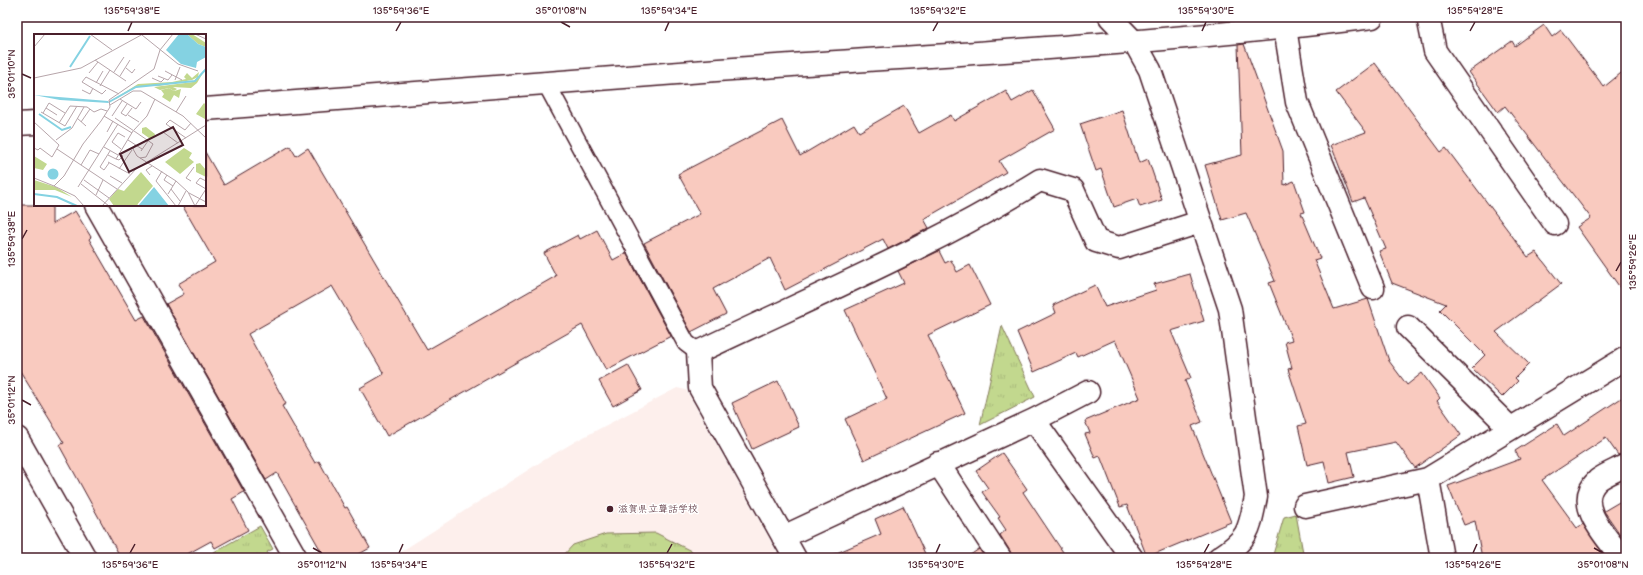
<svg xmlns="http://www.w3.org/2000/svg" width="1643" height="575" font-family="'Balsamiq Sans','Klee One',sans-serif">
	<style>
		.built { fill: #fdefec }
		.park { fill: url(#park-tufts); stroke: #867c5c }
		.building { fill: #f9cabf; stroke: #4a1f2b }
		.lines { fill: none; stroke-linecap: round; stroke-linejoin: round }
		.lane-casing { stroke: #4a1f2b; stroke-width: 20 }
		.street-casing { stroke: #4a1f2b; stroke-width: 25 }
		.secondary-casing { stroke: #4a1f2b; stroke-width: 25 }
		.lane { stroke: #fff; stroke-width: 17 }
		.street { stroke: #fff; stroke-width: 22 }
		.secondary { stroke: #fff; stroke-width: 22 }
		.ticks { fill: none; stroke: #4a1f2b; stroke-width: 1.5 }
		.poi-dot { fill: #4a1f2b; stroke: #fff; stroke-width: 1.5 }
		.labels { text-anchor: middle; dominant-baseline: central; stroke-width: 3; stroke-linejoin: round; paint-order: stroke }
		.poi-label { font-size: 10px; fill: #4a1f2b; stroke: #fff; text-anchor: start }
		.inset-river { fill: none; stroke: #84d2e2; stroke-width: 2 }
		.inset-road { fill: none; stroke: #b7a5aa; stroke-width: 1 }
		.view { fill: #4a1f2b; fill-opacity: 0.15; stroke: #4a1f2b; stroke-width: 2 }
		.inset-edge { fill: none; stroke: #4a1f2b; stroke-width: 2 }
		.neatline { fill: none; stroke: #4a1f2b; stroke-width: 1.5 }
		.ticks-label { font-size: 10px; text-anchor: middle; fill: #4a1f2b }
	</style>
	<defs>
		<pattern id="park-tufts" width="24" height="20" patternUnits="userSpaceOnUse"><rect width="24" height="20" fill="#c2d88e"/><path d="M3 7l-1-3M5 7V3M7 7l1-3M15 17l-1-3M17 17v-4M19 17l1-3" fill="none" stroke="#a8b97b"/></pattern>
	</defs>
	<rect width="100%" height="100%" fill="#fff"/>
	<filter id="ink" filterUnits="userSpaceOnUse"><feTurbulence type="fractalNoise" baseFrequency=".025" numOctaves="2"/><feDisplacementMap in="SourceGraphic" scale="8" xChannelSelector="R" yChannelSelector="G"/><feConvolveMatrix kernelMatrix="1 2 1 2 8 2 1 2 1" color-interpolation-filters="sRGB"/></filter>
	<g filter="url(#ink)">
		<path class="built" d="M 677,388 L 686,390 L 780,558 L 391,558 L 539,463 L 576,441 Z"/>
		<path class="park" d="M 1002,326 L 1035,397 L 980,425 Z
			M 1296,514 L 1304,558 L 1272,558 L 1284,517 Z
			M 260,526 L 273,549 L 267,552 L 271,558 L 218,558 L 214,552 Z
			M 656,533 L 691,551 L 701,558 L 561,558 L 573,545 L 606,534 Z"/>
		<path class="building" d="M 1544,25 L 1552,37 L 1561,30 L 1604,87 L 1626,69 L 1626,296 L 1577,227 L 1591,218 L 1505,106 L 1498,112 L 1469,72 L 1512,41 L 1515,46 Z
			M 1244,44 L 1283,151 L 1284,185 L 1294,181 L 1305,212 L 1301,213 L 1320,258 L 1314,260 L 1334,309 L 1368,299 L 1389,361 L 1407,385 L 1422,373 L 1440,398 L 1437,401 L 1461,435 L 1415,468 L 1396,442 L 1348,452 L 1354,477 L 1329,483 L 1324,461 L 1307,465 L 1298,426 L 1306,424 L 1288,369 L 1292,368 L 1285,342 L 1292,340 L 1269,283 L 1275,281 L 1246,213 L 1222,220 L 1205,165 L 1242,155 L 1238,45 Z
			M 1375,63 L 1441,152 L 1446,148 L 1528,257 L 1536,252 L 1561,284 L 1496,332 L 1529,364 L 1515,378 L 1518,381 L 1502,397 L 1472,368 L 1485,355 L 1440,310 L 1446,304 L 1392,283 L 1379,251 L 1386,249 L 1364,198 L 1353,202 L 1331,145 L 1366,132 L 1336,92 Z
			M 1033,90 L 1055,129 L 999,161 L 1006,172 L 924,219 L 929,228 L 888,249 L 883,239 L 785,290 L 770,258 L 713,289 L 726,314 L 691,332 L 644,243 L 700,214 L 678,174 L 782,120 L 800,156 L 854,124 L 859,132 L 904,106 L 919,133 L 951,115 L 954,121 L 1006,91 L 1012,102 Z
			M 1122,110 L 1139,163 L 1148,159 L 1162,200 L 1140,207 L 1137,199 L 1114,207 L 1101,169 L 1096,171 L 1080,124 Z
			M 290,146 L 296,156 L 308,148 L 427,350 L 556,276 L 544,253 L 578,235 L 580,239 L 597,230 L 613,260 L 626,253 L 671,336 L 606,370 L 582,325 L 387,436 L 360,388 L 384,374 L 332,286 L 248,334 L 286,404 L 282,406 L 315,463 L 319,461 L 345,508 L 347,507 L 370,548 L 352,558 L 325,558 L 277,473 L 266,480 L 166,304 L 184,294 L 178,284 L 215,262 L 182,205 L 205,205 L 205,152 L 224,185 Z
			M 17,205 L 52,205 L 52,224 L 75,211 L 91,237 L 89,239 L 136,320 L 144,316 L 244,492 L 232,499 L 248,530 L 215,548 L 211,541 L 180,558 L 121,558 L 59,445 L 64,443 L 17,366 Z
			M 939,251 L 945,263 L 951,260 L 957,272 L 970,265 L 990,305 L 928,335 L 965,413 L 864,460 L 845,419 L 887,399 L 845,310 L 904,283 L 898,271 Z
			M 1190,274 L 1204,321 L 1171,331 L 1191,378 L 1185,381 L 1202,422 L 1192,426 L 1231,522 L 1147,557 L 1127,505 L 1120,507 L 1100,456 L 1095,458 L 1085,434 L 1090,433 L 1085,421 L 1140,398 L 1115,340 L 1078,357 L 1076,353 L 1034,372 L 1017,332 L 1056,313 L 1053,305 L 1095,285 L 1105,307 L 1156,290 L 1154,284 Z
			M 628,365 L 642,390 L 613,406 L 599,381 Z
			M 778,381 L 799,427 L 752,449 L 732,403 Z
			M 1626,395 L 1626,453 L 1618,455 L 1606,438 L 1542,480 L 1577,528 L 1583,524 L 1606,558 L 1482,558 L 1475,521 L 1464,525 L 1448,486 L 1520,459 L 1515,451 L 1557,424 L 1564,436 Z
			M 1002,453 L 1027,489 L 1023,492 L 1067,558 L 1012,558 L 1010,551 L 1000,535 L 1006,530 L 998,518 L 1000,517 L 982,492 L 988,488 L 976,471 Z
			M 1626,498 L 1626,543 L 1604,511 Z
			M 903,506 L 927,558 L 825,558 L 881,534 L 875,519 Z
			M 979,549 L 985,558 L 966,558 Z"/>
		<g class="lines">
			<g class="lane-casing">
				<path id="lane" d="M 545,81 L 686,343 L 698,352"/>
			</g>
			<g class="street-casing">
				<path id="street" d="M 1110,17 L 1135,43 L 1150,70 L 1230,309 L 1256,497 C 1249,531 1249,538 1219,558
					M 1428,17 L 1435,51 L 1555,224
					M 1285,28 L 1297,102 L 1373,288
					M 96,205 L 296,558
					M 1408,327 L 1510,428
					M 1034,420 L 1132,558
					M 17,438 L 85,558
					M 938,463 L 1000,558
					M 1428,479 L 1442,558
					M 1305,506 L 1428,479 L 1626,358
					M 783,537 L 1034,420 L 1088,392
					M 795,558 L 700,388 L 698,352 C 813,297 932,247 1040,180 L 1073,190 L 1096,241 L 1119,248 L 1200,222
					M 1622,558 C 1607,537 1572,504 1598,480 C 1606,474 1617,470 1626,465"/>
			</g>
			<g class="secondary-casing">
				<path id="secondary" d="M 205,109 C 400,93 596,78 792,65 C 985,52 1179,42 1372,17
					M 17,124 L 35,123"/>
			</g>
			<use href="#lane" class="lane"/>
			<use href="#street" class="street"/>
			<use href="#secondary" class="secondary"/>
		</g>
	</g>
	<path class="ticks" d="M 561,22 L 570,27M 128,31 L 132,22M 396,31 L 401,22M 665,31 L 669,22M 933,31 L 938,22M 1202,31 L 1206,22M 1470,31 L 1475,22M 22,74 L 31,78M 22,239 L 27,230M 1616,271 L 1621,262M 22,400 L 31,405M 313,548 L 322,553M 1594,548 L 1603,553M 130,553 L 135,544M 399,553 L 403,544M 667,553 L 672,544M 936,553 L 940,544M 1204,553 L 1209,544M 1473,553 L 1477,544"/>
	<circle class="poi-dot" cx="610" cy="509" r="4"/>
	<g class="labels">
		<g class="poi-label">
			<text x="618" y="509">滋賀県立聾話学校</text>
		</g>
	</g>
	<g transform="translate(34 34)">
		<rect width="172" height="172" fill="#fff"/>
		<path d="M 153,0 L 158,0 L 172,9 L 172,13 L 164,10 ZM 165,38 L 164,43 L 158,46 L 125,52 L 103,52 L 82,65 L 80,65 L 104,50 L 138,48 L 152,45 L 150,43 L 153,39 L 158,44 ZM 168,39 L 169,39 L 163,49 L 157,54 L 139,53 L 143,55 L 140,57 L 135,54 L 126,56 L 120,53 L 159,48 ZM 0,146 L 22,153 L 38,163 L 21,156 L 0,156 Z" fill="#c2d88e"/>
		<path d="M 166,129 L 172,136 L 172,143 L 162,138 L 162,130 Z" fill="#c2d88e"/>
		<path d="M 112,93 L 121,100 L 120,104 L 115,104 L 108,99 L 108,94 ZM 0,122 L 13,130 L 9,136 L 0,134 ZM 107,138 L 119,152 L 102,172 L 80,172 L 75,165 L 84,155 L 90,157 Z" fill="#c2d88e"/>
		<path d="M 135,54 L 140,57 L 147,55 L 145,64 L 140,61 L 136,68 L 128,63 L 130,60 L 127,56 ZM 170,69 L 172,71 L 171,85 L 162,80 ZM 150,114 L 158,119 L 155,124 L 160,128 L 146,140 L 131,128 ZM 92,157 L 104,170 L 102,172 L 82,170 Z" fill="#c2d88e"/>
		<path d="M 145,0 L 153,0 L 164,10 L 172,13 L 172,23 L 163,28 L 162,34 L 147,30 L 132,16 ZM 0,61 L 74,67 L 75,69 L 26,66 ZM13.5 140a5.5 5.5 0 1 1 11 0a5.5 5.5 0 1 1-11 0ZM 120,153 L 135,172 L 104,172 Z" fill="#84d2e2"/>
		<path class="inset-river" d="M 36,33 L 56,2M 75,68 L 102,53 L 161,47 L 172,35M 5,80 L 28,96 L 37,93M 0,160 L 23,163 L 43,172"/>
		<path class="inset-road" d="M 56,0 L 78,16M 161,0 L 172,5M 108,1 L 144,30 L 164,37M 0,13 L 11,0M 61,26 L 92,47M 92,34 L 98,39 L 101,35M 131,37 L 148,46M 80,38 L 90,23M 55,39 L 64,28M 86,42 L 96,26M 124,42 L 134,46 L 138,41M 0,44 L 47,34 L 109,0M 118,44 L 127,48 L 130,45M 141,46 L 146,33M 62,49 L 69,37M 66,52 L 76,36M 48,56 L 56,60 L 59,54M 72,56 L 68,60 L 48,48 L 52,43 L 85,60M 86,65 L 102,75 L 107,68M 93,70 L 87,79 L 92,82 L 98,74M 76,71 L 99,57 L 107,57 L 149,82 L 172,104M 12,74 L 23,81M 7,78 L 31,92 L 43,72M 142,78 L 152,62M 9,79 L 15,69 L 31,79M 94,81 L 105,88M 70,82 L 98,99M 78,82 L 88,67M 43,84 L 52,92M 81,84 L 119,110 L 112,123 L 106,124M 0,88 L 25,111 L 18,123 L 6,114 L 4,116 L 0,114M 47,88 L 56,75M 25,89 L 36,72 L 53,73 L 60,78 L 67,75 L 73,77M 100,96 L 113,82 L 121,65M 73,98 L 79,87M 129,98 L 144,109M 152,104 L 132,90 L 136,86 L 151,96 L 157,89M 22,106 L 38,94 L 50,73M 94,106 L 108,115M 101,111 L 99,115 L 103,122 L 142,147 L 154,158 L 161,172M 70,113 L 84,121M 23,115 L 83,155M 87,115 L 78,108 L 84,99 L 91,103M 107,117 L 114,107M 74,121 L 82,125 L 99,97M 82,125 L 85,126 L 89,122 L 85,119M 74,128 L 96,140M 75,129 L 70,136 L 66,133 L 76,117M 47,131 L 56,116 L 65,120M 85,135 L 98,116M 128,137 L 122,147 L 142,172M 116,141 L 112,136 L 118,132M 133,141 L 130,146 L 139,152M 76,142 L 88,149M 0,144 L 20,152M 50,146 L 75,164M 157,147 L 152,144 L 160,133M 172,147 L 166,144 L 162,149 L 172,155M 47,150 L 75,172M 44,153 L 84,90M 137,155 L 146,167M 155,159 L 172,168M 134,160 L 142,147M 62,161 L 69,146M 50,172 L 41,162 L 20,152 L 30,142 L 49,110 L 67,87 L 76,73 L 75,66 L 120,35 L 126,16 L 139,0M 68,172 L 102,135 L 172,91M 144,172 L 152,157M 161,172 L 172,155"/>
		<path class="view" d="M 139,93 L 149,111 L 95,138 L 86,120 Z"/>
		<rect width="172" height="172" class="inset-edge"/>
	</g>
	<rect width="1643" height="575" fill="none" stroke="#fff" stroke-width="44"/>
	<rect x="22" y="22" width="1599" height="531" class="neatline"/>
	<g class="ticks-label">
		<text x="132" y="14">135°59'38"E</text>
		<text x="401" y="14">135°59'36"E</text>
		<text x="561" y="14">35°01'08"N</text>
		<text x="669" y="14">135°59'34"E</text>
		<text x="938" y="14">135°59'32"E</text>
		<text x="1206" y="14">135°59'30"E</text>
		<text x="1475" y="14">135°59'28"E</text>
		<text transform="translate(11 74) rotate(-90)" y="4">35°01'10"N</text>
		<text transform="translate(11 239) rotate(-90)" y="4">135°59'38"E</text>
		<text transform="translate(1632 262) rotate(-90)" y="4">135°59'26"E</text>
		<text transform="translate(11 400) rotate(-90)" y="4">35°01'12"N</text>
		<text x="130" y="568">135°59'36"E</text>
		<text x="322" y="568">35°01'12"N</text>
		<text x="399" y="568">135°59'34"E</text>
		<text x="667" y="568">135°59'32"E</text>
		<text x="936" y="568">135°59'30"E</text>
		<text x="1204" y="568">135°59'28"E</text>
		<text x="1473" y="568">135°59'26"E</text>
		<text x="1603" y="568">35°01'08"N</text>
	</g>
</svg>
